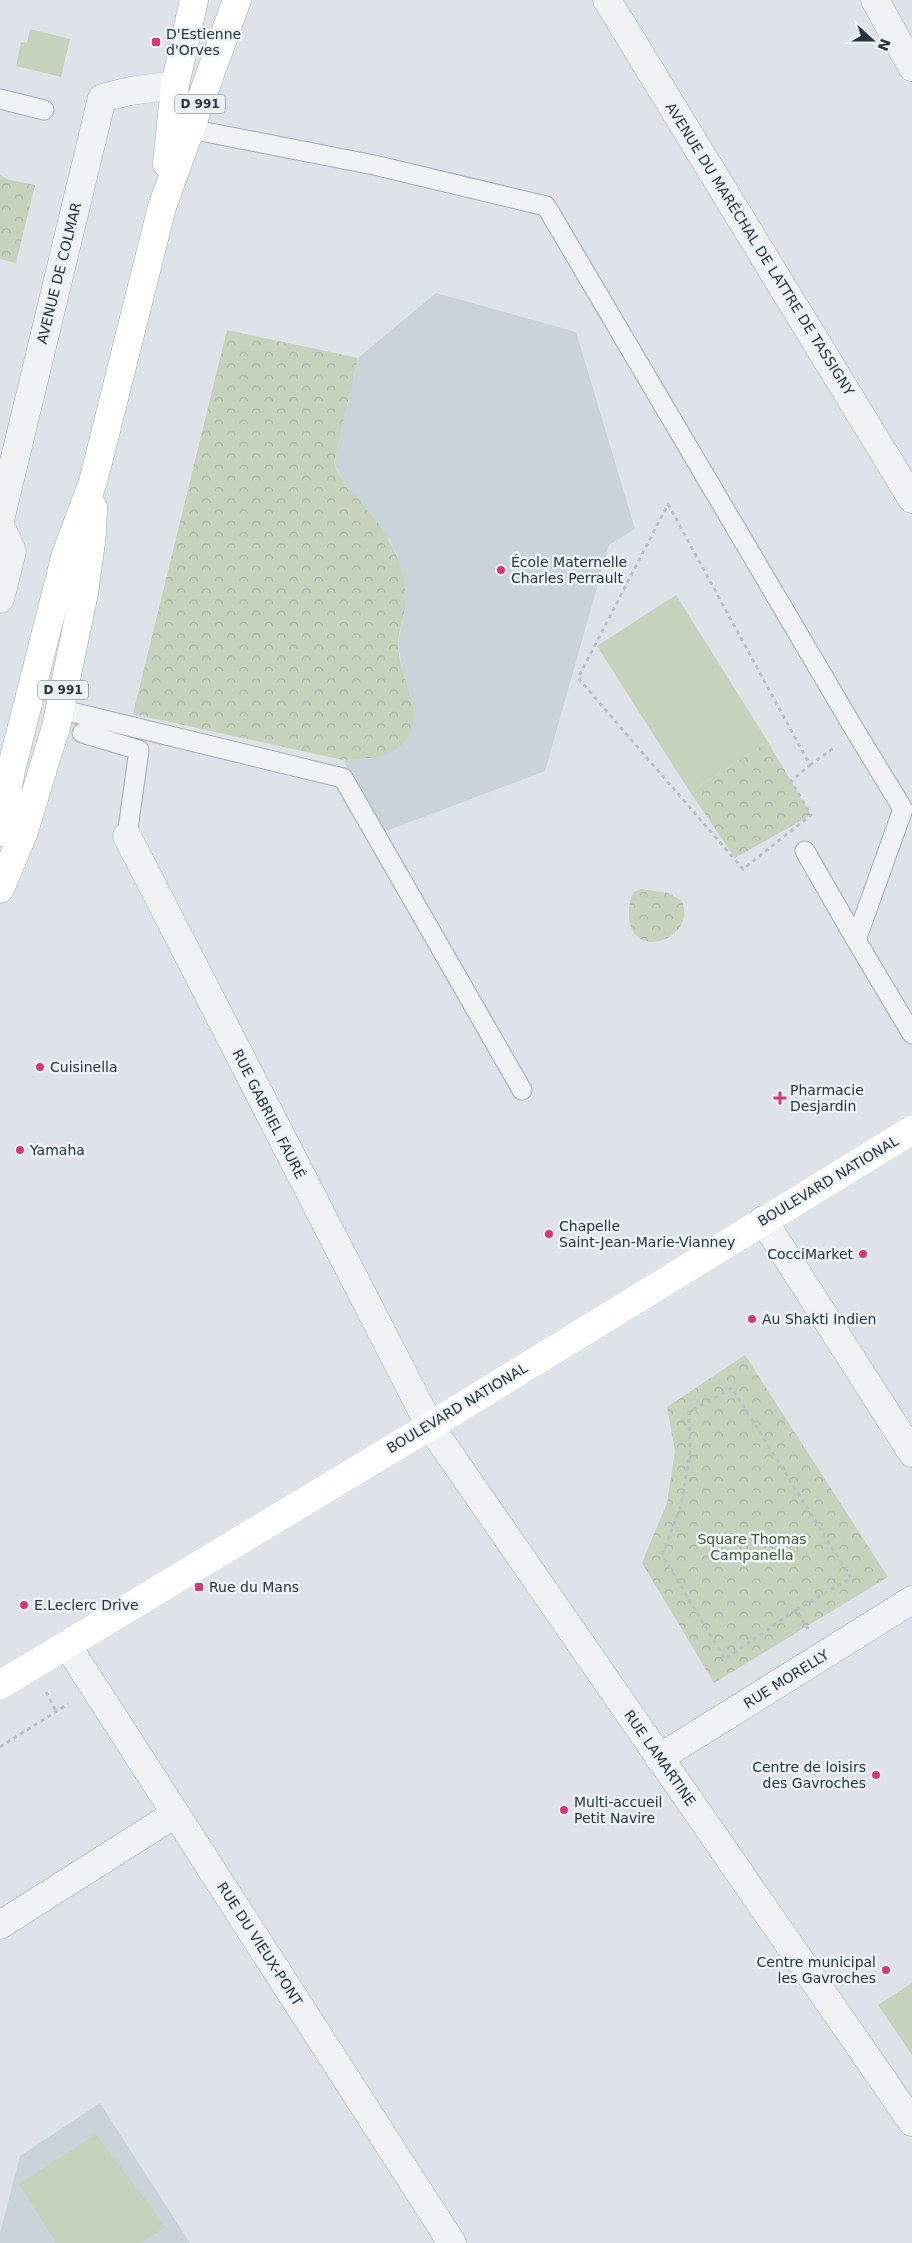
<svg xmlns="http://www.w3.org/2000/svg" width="912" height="2243" font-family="'DejaVu Sans',sans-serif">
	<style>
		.built { fill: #cad3da }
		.grass { fill: #c7d2bd }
		.park { fill: url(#park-crowns) }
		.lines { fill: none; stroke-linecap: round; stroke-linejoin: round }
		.lane-casing { stroke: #a2abb2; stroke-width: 21 }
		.street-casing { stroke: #a2abb2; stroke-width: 29 }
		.primary-casing { stroke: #9babb4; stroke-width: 29 }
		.path { stroke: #bac1c6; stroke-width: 3; stroke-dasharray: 4 4; stroke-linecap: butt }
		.lane { stroke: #eff3f6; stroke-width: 19 }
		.street { stroke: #eff3f6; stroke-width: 28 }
		.secondary { stroke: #fff; stroke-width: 28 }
		.primary { stroke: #fff; stroke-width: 28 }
		.poi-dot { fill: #d63873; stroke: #ecf2f5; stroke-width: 2 }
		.labels { text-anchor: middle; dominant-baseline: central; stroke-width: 5; stroke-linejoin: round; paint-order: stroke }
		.shield { fill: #ecf2f5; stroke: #616d76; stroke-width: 1 }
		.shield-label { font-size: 12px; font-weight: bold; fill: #25343f }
		.poi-label { font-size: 14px; fill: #25343f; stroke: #ecf2f5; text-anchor: start }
		.street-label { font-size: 14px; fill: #25343f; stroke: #ecf2f5 }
		.park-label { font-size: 14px; fill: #435c32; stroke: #ecf2f5 }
	</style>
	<defs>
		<pattern id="park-crowns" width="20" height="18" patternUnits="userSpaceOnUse" patternTransform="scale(1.25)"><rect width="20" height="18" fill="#c7d2bd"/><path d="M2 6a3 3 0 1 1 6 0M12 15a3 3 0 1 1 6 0" fill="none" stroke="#abb5a4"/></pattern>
	</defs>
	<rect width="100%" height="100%" fill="#dde3e8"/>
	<path class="built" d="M 436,293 L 576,332 L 635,529 L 609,545 L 545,771 L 381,833 L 343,760 L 368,759 L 411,697 L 403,675 L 398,643 L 405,608 L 403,583 L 398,558 L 390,541 L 340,476 L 334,463 L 358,358 Z
		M 100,2103 L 190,2243 L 0,2243 L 0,2233 L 20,2156 Z"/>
	<path class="grass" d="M 30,29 L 70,39 L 61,77 L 16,66 L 21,42 L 27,43 Z
		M 676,595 L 768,742 L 690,792 L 597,646 Z
		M 912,1983 L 912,2055 L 878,2005 Z
		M 96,2134 L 166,2227 L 141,2243 L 56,2243 L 19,2184 Z"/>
	<path class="park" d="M 0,174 L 6,179 L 35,185 L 16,263 L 0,259 Z
		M 227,330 L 358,358 L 334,463 C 338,477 348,486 357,497 C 372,516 388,534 397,557 C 403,571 407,594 405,609 C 403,620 399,631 398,642 C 398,665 408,684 413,705 C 415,712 414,719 412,727 C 404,758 369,759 343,760 L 133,714 Z
		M 768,742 L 811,815 L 735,858 L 690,792 Z
		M 641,889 L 668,893 L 682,901 C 697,939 633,962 629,918 C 629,909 629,900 634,892 Z
		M 745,1355 L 888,1577 L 714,1683 L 642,1563 L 667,1503 L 675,1451 L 667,1407 Z"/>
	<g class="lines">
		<g class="lane-casing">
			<path id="lane" d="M 0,99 L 44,110
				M 190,129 L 374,165 L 546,206 L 856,732 L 903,809 L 856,940 L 912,1034
				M 59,709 L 343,778 L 522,1090
				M 82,733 L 139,750 L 127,836
				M 805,851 L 856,940"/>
		</g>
		<g class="street-casing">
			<path id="street" d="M 607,0 L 912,499
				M 875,0 L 912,67
				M 0,520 L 102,98 L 130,91 L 175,85
				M 0,525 L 12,551 L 0,599
				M 127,836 L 430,1426 L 912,2122
				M 763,1220 L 912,1453
				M 67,1645 L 452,2243
				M 659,1758 L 912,1600
				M 0,1925 L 175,1814"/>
		</g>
		<g class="primary-casing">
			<path id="primary" d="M 167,164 L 175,85 L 194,0
				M 0,832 L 11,770 L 66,554 L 93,482 L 162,207 L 237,0
				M 0,889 L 23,834 L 56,727 L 84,593 L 92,534 L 93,507"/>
		</g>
		<path class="path" d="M 668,504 L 810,765 L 791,781 L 811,815 L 743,869 L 578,678 Z
			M 810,765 L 835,747
			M 796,1610 L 725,1659 L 662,1555 L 681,1505 L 690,1451 L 689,1412 L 732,1388 L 851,1578 L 796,1610 L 808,1629
			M 46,1692 L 56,1711
			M 0,1747 L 68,1704"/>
		<use href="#lane" class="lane"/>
		<use href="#street" class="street"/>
		<path class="secondary" d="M 0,1685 L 430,1426 L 912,1130"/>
		<use href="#primary" class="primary"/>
	</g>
	<g class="poi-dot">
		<rect x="151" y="37" width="10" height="10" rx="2.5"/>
		<circle cx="501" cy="570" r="5"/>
		<circle cx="40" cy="1067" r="5"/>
		<path d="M777.5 1090.5h5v5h5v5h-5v5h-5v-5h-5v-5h5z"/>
		<circle cx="20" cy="1150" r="5"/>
		<circle cx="549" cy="1234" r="5"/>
		<circle cx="863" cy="1254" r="5"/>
		<circle cx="752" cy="1319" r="5"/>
		<rect x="194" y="1582" width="10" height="10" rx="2.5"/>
		<circle cx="24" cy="1605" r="5"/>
		<circle cx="876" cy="1775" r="5"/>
		<circle cx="564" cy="1810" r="5"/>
		<circle cx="886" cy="1970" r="5"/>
	</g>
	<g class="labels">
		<g class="shield">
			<rect x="175" y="94.5" width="50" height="19" rx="4"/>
			<rect x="38" y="680.5" width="50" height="19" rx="4"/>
		</g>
		<g class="shield-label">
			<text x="200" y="104">D 991</text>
			<text x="63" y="690">D 991</text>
		</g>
		<g class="poi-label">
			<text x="166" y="34">D'Estienne<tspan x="166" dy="16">d'Orves</tspan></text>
			<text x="511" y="562">École Maternelle<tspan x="511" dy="16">Charles Perrault</tspan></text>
			<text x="50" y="1067">Cuisinella</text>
			<text x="790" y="1090">Pharmacie<tspan x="790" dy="16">Desjardin</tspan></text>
			<text x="30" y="1150">Yamaha</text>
			<text x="559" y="1226">Chapelle<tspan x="559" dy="16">Saint-Jean-Marie-Vianney</tspan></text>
			<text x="853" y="1254" text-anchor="end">CocciMarket</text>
			<text x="762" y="1319">Au Shakti Indien</text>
			<text x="209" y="1587">Rue du Mans</text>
			<text x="34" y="1605">E.Leclerc Drive</text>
			<text x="866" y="1767" text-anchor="end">Centre de loisirs<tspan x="866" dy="16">des Gavroches</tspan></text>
			<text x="574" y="1802">Multi-accueil<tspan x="574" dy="16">Petit Navire</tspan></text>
			<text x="876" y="1962" text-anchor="end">Centre municipal<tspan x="876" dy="16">les Gavroches</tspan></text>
		</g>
		<g class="street-label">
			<text transform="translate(760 249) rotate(58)">AVENUE DU MARÉCHAL DE LATTRE DE TASSIGNY</text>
			<text transform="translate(59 273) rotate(-76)">AVENUE DE COLMAR</text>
			<text transform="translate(269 1114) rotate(63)">RUE GABRIEL FAURÉ</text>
			<text transform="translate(828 1181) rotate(-31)">BOULEVARD NATIONAL</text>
			<text transform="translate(457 1408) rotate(-31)">BOULEVARD NATIONAL</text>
			<text transform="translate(786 1679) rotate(-32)">RUE MORELLY</text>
			<text transform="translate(660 1758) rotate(55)">RUE LAMARTINE</text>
			<text transform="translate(260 1944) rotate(57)">RUE DU VIEUX-PONT</text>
		</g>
		<g class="park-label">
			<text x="752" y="1539">Square Thomas<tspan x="752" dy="16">Campanella</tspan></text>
		</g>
	</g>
	<g transform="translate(872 40) rotate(111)" stroke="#ecf2f5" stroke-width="4" paint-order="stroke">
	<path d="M0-4L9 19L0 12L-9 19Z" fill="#25343f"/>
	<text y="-8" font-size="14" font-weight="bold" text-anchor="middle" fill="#25343f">N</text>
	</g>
</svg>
